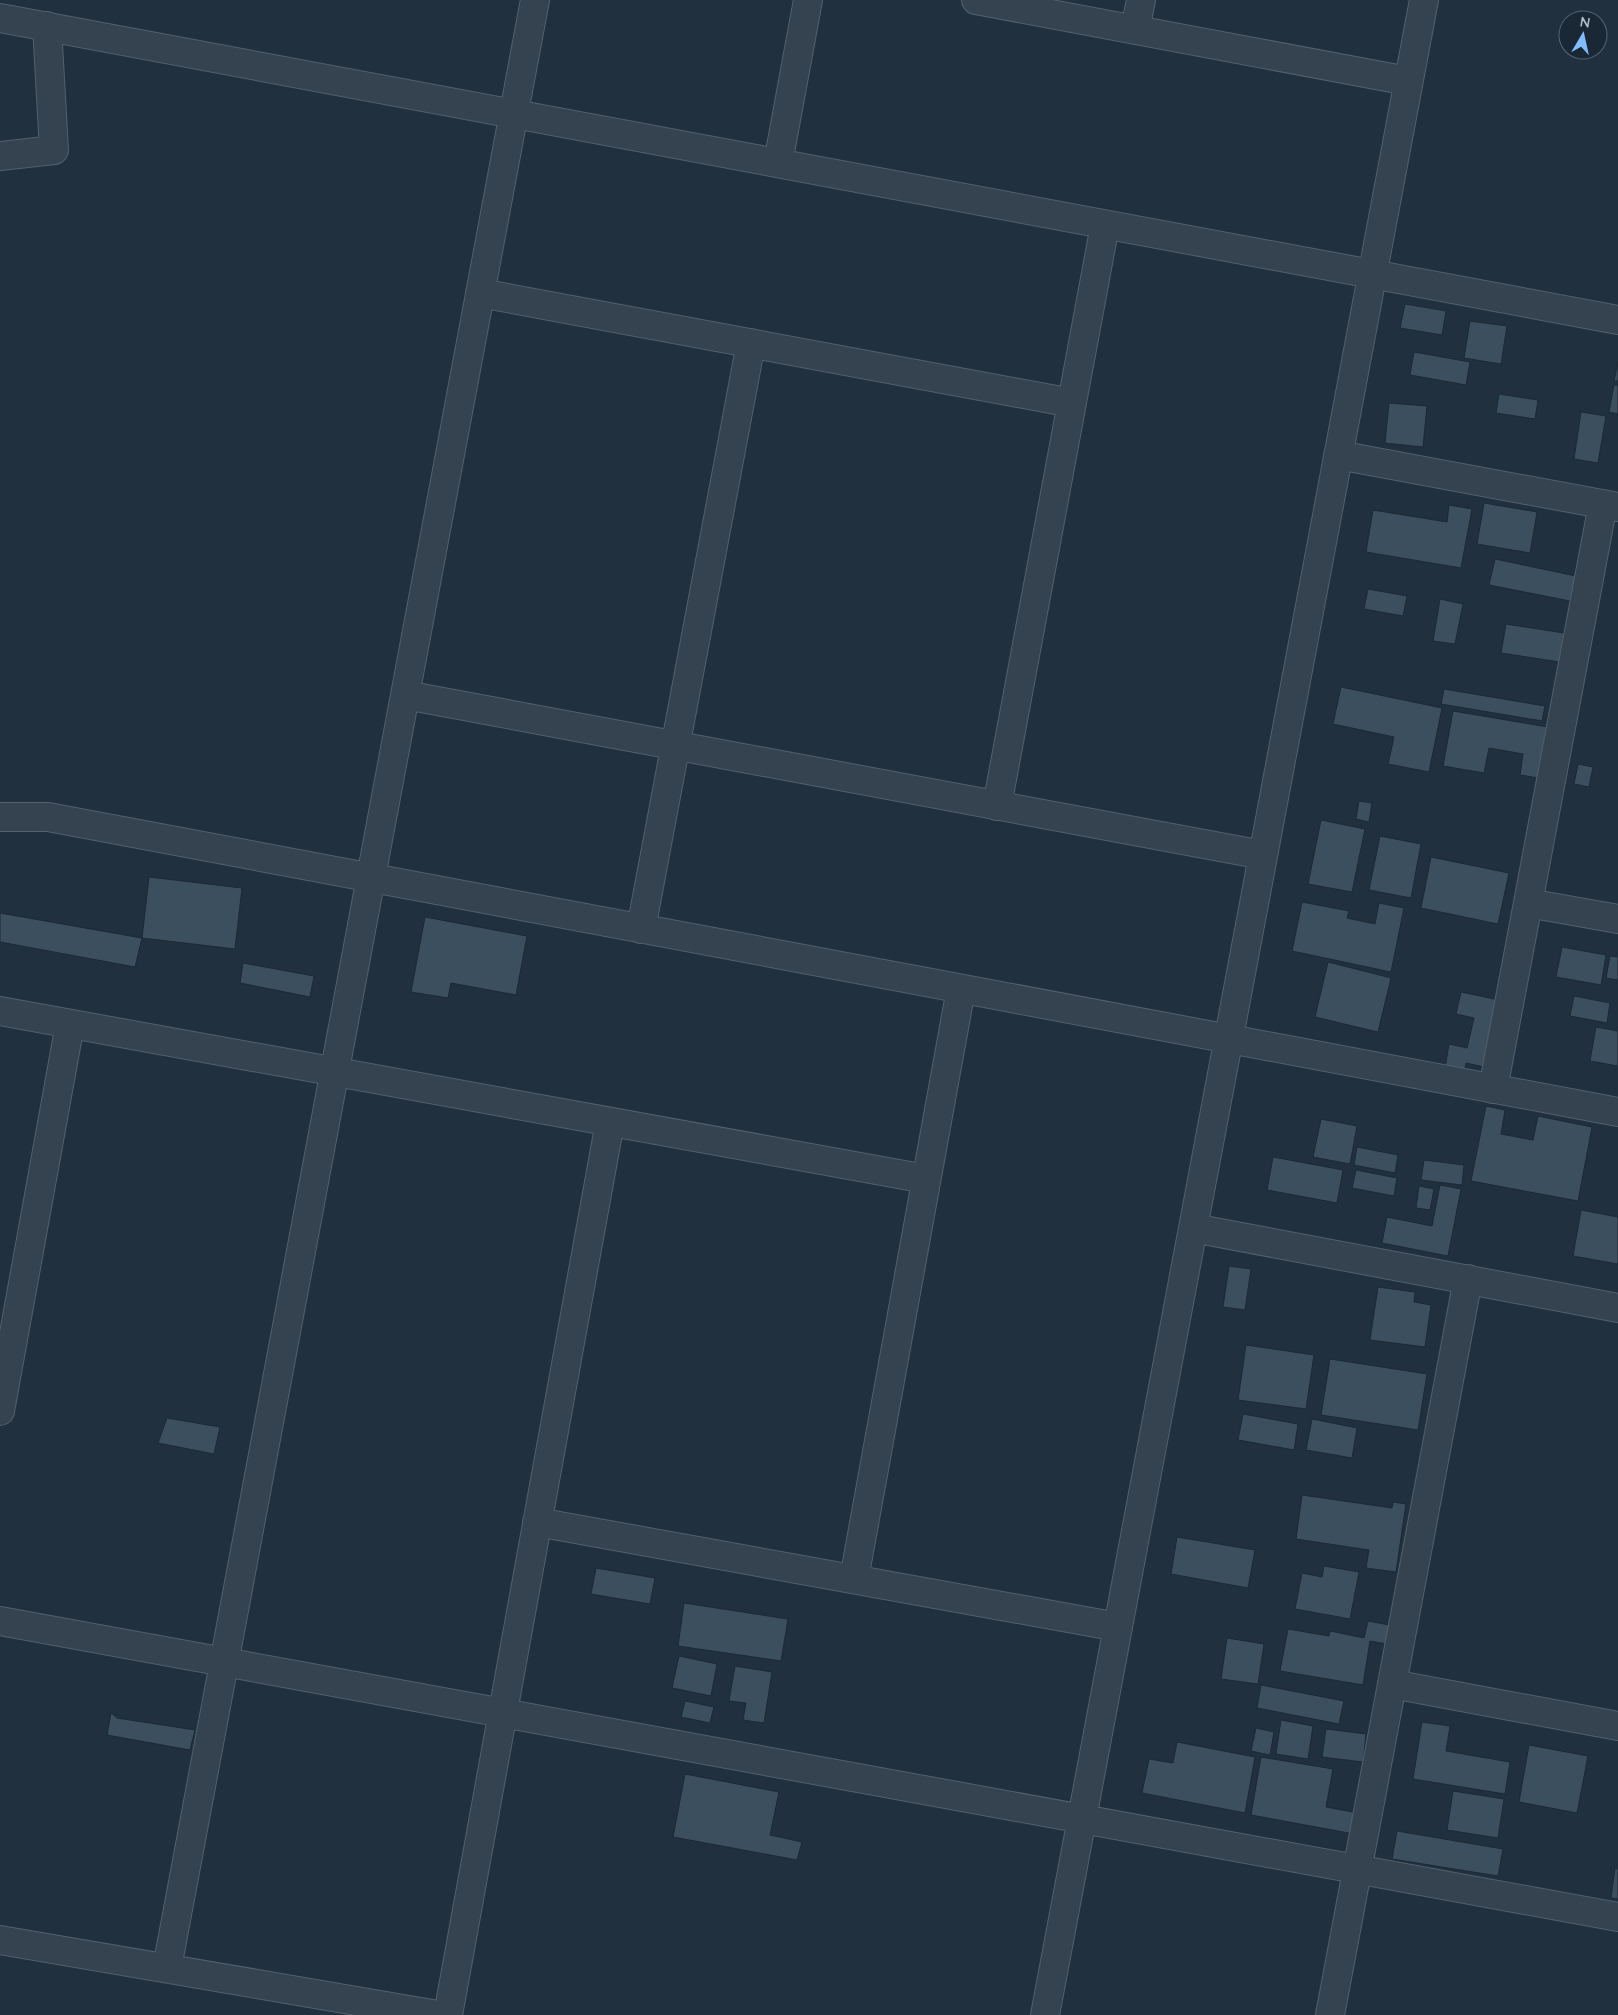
<svg xmlns="http://www.w3.org/2000/svg" width="1618" height="2015" font-family="Quicksand,sans-serif">
	<style>
		.building { fill: #3c4f5f; stroke: #1c2936 }
		.lines { fill: none; stroke-linecap: round; stroke-linejoin: round }
		.minor-casing { stroke: #53606d; stroke-width: 30 }
		.minor { stroke: #35424f; stroke-width: 28 }
	</style>
	<rect width="100%" height="100%" fill="#21303f"/>
	<path class="building" d="M 1405,304 L 1446,311 L 1442,335 L 1400,328 Z
		M 1470,321 L 1507,326 L 1501,364 L 1464,358 Z
		M 1414,352 L 1470,362 L 1466,385 L 1410,375 Z
		M 1618,361 L 1618,381 L 1614,381 Z
		M 1614,385 L 1618,385 L 1618,414 L 1609,412 Z
		M 1499,394 L 1538,400 L 1535,419 L 1496,413 Z
		M 1389,403 L 1427,406 L 1423,447 L 1385,443 Z
		M 1581,412 L 1606,416 L 1598,463 L 1574,459 Z
		M 1484,503 L 1537,512 L 1530,553 L 1477,544 Z
		M 1449,505 L 1472,509 L 1461,568 L 1366,552 L 1373,510 L 1447,522 Z
		M 1495,559 L 1576,576 L 1570,601 L 1489,585 Z
		M 1368,589 L 1407,596 L 1403,616 L 1364,609 Z
		M 1440,599 L 1463,604 L 1455,644 L 1433,641 Z
		M 1506,624 L 1564,633 L 1560,662 L 1501,653 Z
		M 1341,687 L 1442,708 L 1429,772 L 1388,764 L 1394,737 L 1333,724 Z
		M 1444,689 L 1545,706 L 1542,721 L 1441,704 Z
		M 1453,711 L 1554,728 L 1545,779 L 1520,775 L 1523,754 L 1489,748 L 1484,773 L 1443,766 Z
		M 1578,764 L 1593,767 L 1589,787 L 1574,784 Z
		M 1359,801 L 1372,803 L 1369,822 L 1356,819 Z
		M 1321,820 L 1365,829 L 1352,892 L 1308,884 Z
		M 1380,836 L 1421,844 L 1411,898 L 1369,890 Z
		M 1431,857 L 1509,873 L 1498,924 L 1421,908 Z
		M 149,877 L 242,888 L 235,949 L 142,938 Z
		M 1302,902 L 1349,911 L 1347,918 L 1375,924 L 1379,903 L 1404,908 L 1391,972 L 1292,951 Z
		M 0,913 L 142,938 L 135,967 L 0,942 Z
		M 425,917 L 527,936 L 516,995 L 451,983 L 448,998 L 411,992 Z
		M 1562,947 L 1606,955 L 1601,985 L 1556,977 Z
		M 1610,956 L 1618,957 L 1618,980 L 1606,978 Z
		M 1328,962 L 1391,978 L 1378,1032 L 1315,1017 Z
		M 243,963 L 314,976 L 310,997 L 240,983 Z
		M 1461,992 L 1499,1000 L 1484,1067 L 1466,1063 L 1463,1078 L 1444,1074 L 1449,1044 L 1467,1048 L 1474,1018 L 1456,1014 Z
		M 1574,996 L 1610,1003 L 1607,1023 L 1570,1016 Z
		M 1596,1027 L 1618,1031 L 1618,1066 L 1590,1061 Z
		M 1486,1106 L 1505,1110 L 1501,1134 L 1533,1140 L 1538,1116 L 1592,1127 L 1578,1201 L 1471,1181 Z
		M 1321,1119 L 1357,1126 L 1350,1164 L 1313,1157 Z
		M 1357,1147 L 1398,1155 L 1395,1173 L 1354,1165 Z
		M 1273,1157 L 1343,1170 L 1337,1203 L 1267,1190 Z
		M 1424,1160 L 1464,1165 L 1462,1185 L 1421,1180 Z
		M 1356,1170 L 1397,1178 L 1394,1196 L 1352,1188 Z
		M 1440,1185 L 1461,1189 L 1448,1256 L 1382,1243 L 1387,1217 L 1432,1226 Z
		M 1419,1186 L 1434,1189 L 1430,1210 L 1416,1208 Z
		M 1581,1210 L 1618,1217 L 1618,1264 L 1573,1256 Z
		M 1229,1266 L 1251,1269 L 1245,1310 L 1223,1307 Z
		M 1378,1287 L 1415,1292 L 1414,1302 L 1431,1305 L 1425,1347 L 1370,1340 Z
		M 1246,1345 L 1314,1355 L 1306,1409 L 1238,1400 Z
		M 1330,1359 L 1427,1374 L 1418,1430 L 1321,1415 Z
		M 1243,1414 L 1298,1424 L 1294,1450 L 1238,1440 Z
		M 167,1418 L 220,1427 L 214,1454 L 158,1443 Z
		M 1312,1419 L 1357,1428 L 1352,1458 L 1306,1450 Z
		M 1302,1495 L 1392,1508 L 1393,1502 L 1406,1504 L 1396,1572 L 1366,1568 L 1369,1550 L 1296,1539 Z
		M 1177,1537 L 1255,1550 L 1248,1588 L 1171,1574 Z
		M 1324,1566 L 1359,1572 L 1350,1619 L 1295,1609 L 1302,1573 L 1322,1577 Z
		M 596,1568 L 655,1578 L 650,1604 L 591,1594 Z
		M 684,1603 L 788,1619 L 781,1661 L 678,1646 Z
		M 1368,1621 L 1395,1626 L 1392,1645 L 1370,1641 L 1363,1685 L 1280,1671 L 1288,1629 L 1329,1636 L 1330,1631 L 1364,1638 Z
		M 1227,1638 L 1264,1644 L 1258,1684 L 1221,1679 Z
		M 679,1656 L 717,1664 L 711,1696 L 672,1688 Z
		M 735,1666 L 772,1672 L 764,1723 L 743,1720 L 746,1703 L 729,1701 Z
		M 1261,1685 L 1344,1701 L 1339,1724 L 1257,1708 Z
		M 685,1701 L 714,1707 L 710,1723 L 681,1717 Z
		M 111,1713 L 117,1718 L 195,1730 L 190,1750 L 107,1735 Z
		M 1281,1720 L 1313,1726 L 1308,1759 L 1276,1754 Z
		M 1422,1722 L 1450,1726 L 1446,1751 L 1510,1762 L 1505,1794 L 1413,1779 Z
		M 1256,1728 L 1274,1732 L 1270,1755 L 1251,1751 Z
		M 1326,1729 L 1366,1734 L 1363,1762 L 1322,1757 Z
		M 1177,1742 L 1255,1757 L 1245,1813 L 1142,1793 L 1149,1759 L 1173,1763 Z
		M 1529,1745 L 1588,1756 L 1577,1813 L 1519,1802 Z
		M 1261,1757 L 1333,1769 L 1326,1807 L 1358,1813 L 1354,1834 L 1251,1815 Z
		M 685,1774 L 779,1792 L 770,1835 L 802,1842 L 797,1860 L 673,1837 Z
		M 1453,1791 L 1504,1799 L 1498,1838 L 1447,1830 Z
		M 1397,1831 L 1503,1849 L 1498,1876 L 1392,1859 Z
		M 1615,1868 L 1618,1869 L 1618,1899 L 1611,1898 Z"/>
	<g class="lines">
		<g class="minor-casing">
			<path id="minor" d="M 976,0 L 1408,81
				M 0,18 L 1618,320
				M 1135,30 L 1141,0
				M 0,156 L 54,150 L 47,26
				M 778,163 L 808,0
				M 480,293 L 1072,403
				M 1338,455 L 1618,507
				M 405,695 L 1263,855
				M 997,806 L 1105,225
				M 0,817 L 48,817 L 1618,1112
				M 1528,903 L 1618,919
				M 641,929 L 751,343
				M 0,1011 L 926,1179
				M 1493,1089 L 1603,504
				M 1193,1228 L 1618,1308
				M 0,1411 L 70,1024
				M 537,1522 L 1118,1627
				M 854,1579 L 961,989
				M 0,1621 L 1618,1917
				M 1392,1684 L 1618,1726
				M 0,1940 L 438,2015
				M 167,1968 L 535,0
				M 448,2015 L 610,1122
				M 1045,2015 L 1424,0
				M 1330,2015 L 1468,1279"/>
		</g>
		<use href="#minor" class="minor"/>
	</g>
	<g transform="translate(1583 35) rotate(9)"><circle r="24" fill="#1a2734" stroke="#566370"/>
	<path d="M0-4L9 19L0 12L-9 19Z" fill="#81bcff"/>
	<text y="-8" font-size="14" font-weight="bold" text-anchor="middle" fill="#b1bdca">N</text>
	</g>
</svg>
